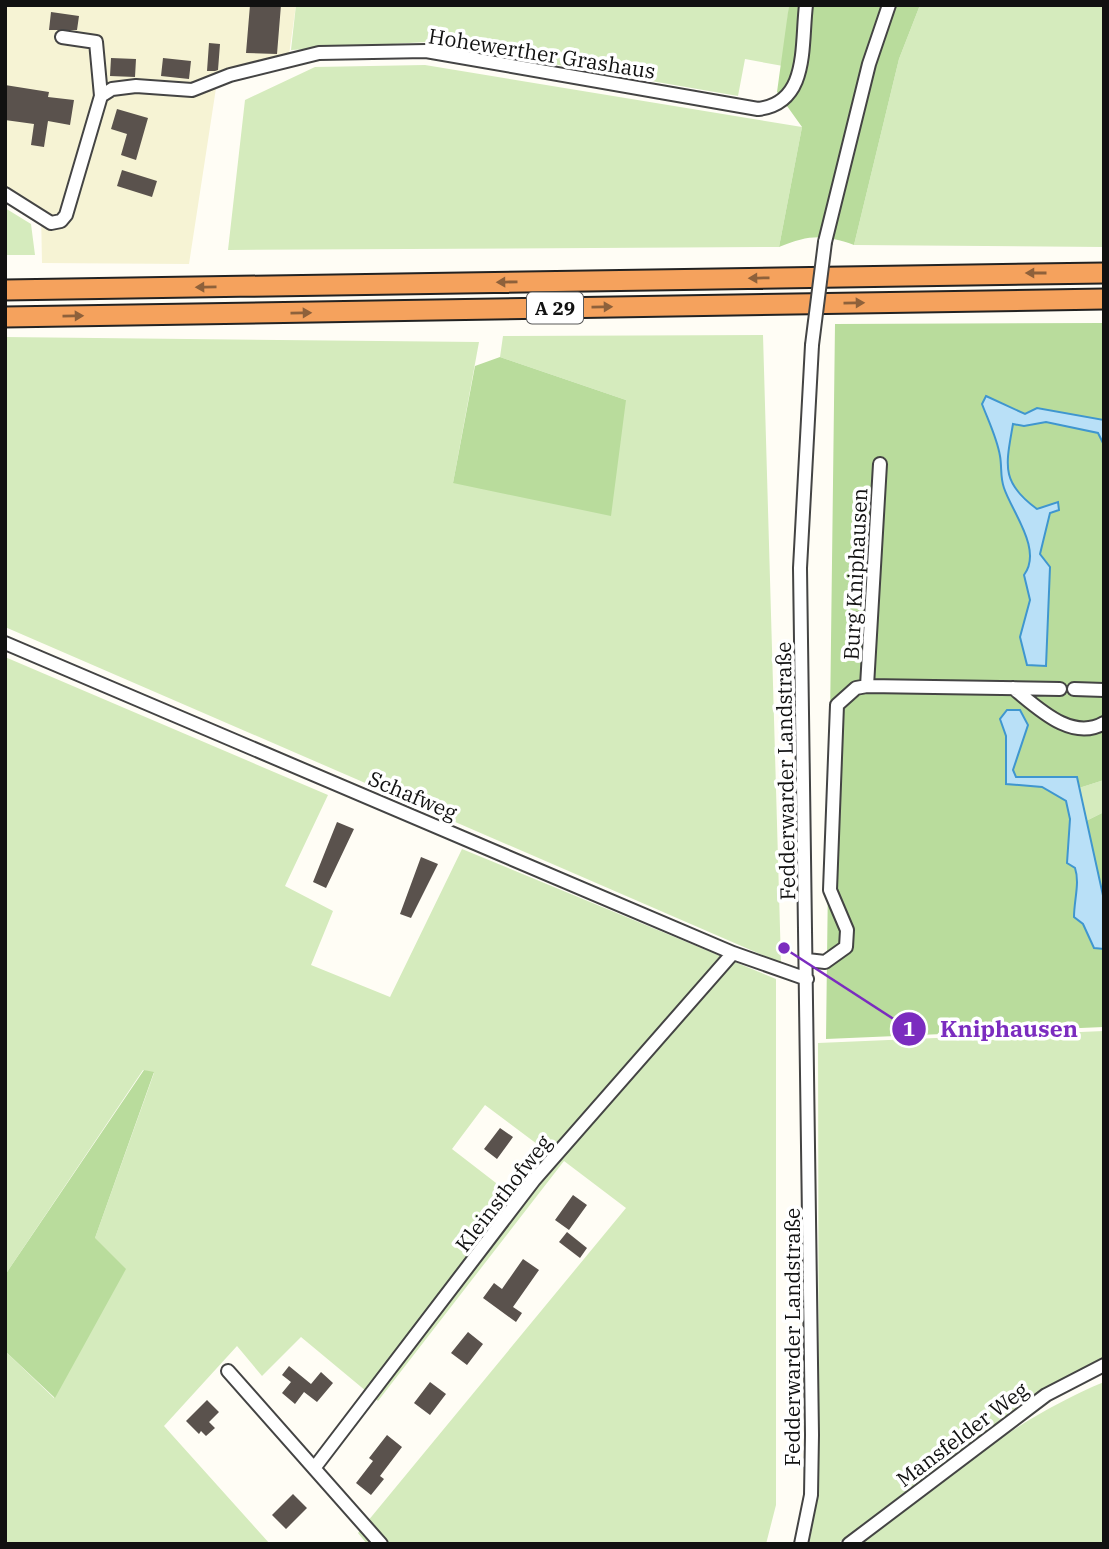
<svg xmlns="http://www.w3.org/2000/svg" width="1109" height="1549" font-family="'IBM Plex Serif',serif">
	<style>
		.farmland { fill: #f6f3d4 }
		.green { fill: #d5ebbd; fill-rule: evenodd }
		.forest { fill: #b9dc9c }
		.water { fill: #b9e0f7; stroke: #3f96cf; stroke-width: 2 }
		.building { fill: #5a524d }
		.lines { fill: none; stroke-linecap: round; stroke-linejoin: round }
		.minor-casing { stroke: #444; stroke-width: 16 }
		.highway-casing { stroke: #222; stroke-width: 23 }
		.minor { stroke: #fff; stroke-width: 12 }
		.highway { stroke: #f5a25d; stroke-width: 19 }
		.minor-bridge-casing { stroke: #444; stroke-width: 16; stroke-linecap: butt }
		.minor-bridge { stroke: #fff; stroke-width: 12 }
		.oneway { fill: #8e613b }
		.labels { text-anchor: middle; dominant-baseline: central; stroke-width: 7; stroke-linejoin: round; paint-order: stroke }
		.shield { fill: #fff; stroke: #585858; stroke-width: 2 }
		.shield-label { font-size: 19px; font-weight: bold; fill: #111 }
		.street-label { font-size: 21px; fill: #111; stroke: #fff }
		.leader { fill: none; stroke: #7b2cbf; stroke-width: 2.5 }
		.callout-dot { fill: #7b2cbf; stroke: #fff; stroke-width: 2.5 }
		.mark-label { font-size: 21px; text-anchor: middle; font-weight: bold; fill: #fff }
		.callout-label { font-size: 23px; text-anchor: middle; font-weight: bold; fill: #7b2cbf; stroke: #fff; stroke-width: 7; stroke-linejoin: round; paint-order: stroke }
	</style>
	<rect width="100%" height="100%" fill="#fffdf5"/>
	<path class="farmland" d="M 5,5 L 296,5 L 289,55 L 218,75 L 189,264 L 42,263 L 41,211 L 5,187 Z"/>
	<path class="green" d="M 296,5 L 789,5 L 783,66 L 745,59 L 738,96 L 426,42 L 291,50 Z
		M 920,5 L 1104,5 L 1104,247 L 854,245 L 899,59 Z
		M 425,65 L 802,127 L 779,247 L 228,250 L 245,100 L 315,67 Z
		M 5,208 L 31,224 L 35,255 L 5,255 Z
		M 763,335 L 781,963 L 5,627 L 5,337 L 479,342 L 453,483 L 626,400 L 500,357 L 503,336 Z
		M 5,657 L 328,795 L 285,886 L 333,911 L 311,965 L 390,997 L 462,849 L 776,979 L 776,1505 L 766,1544 L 367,1544 L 358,1533 L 626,1208 L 564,1161 L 378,1401 L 301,1337 L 262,1376 L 237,1346 L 164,1426 L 270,1544 L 5,1544 L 5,1351 L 54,1398 L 95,1238 L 154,1073 L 143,1070 L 5,1275 ZM 485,1105 L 545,1150 L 509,1193 L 452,1149 Z
		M 1104,780 L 1104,812 L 1086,821 L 1079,788 Z
		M 1104,1031 L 1104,1360 L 1041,1389 L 837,1544 L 809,1544 L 819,1488 L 818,1043 Z
		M 1104,1382 L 1104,1544 L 860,1544 C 936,1484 1014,1419 1104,1382 Z"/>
	<path class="forest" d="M 789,5 L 920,5 L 899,59 L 854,245 C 823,234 809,235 779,247 L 802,127 L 777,92 Z
		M 1104,323 L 1104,780 L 1079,788 L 1086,821 L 1104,812 L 1104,1027 L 826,1039 L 835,324 Z
		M 500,357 L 626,400 L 611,516 L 453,483 L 475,366 Z
		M 144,1070 L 154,1072 L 95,1238 L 126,1269 L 55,1398 L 5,1351 L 5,1275 Z"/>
	<path class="water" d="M 986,396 L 1025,414 L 1037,408 L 1104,420 L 1104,445 L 1098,433 L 1046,422 L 1024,426 L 1013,424 C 1006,465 1000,482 1037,509 L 1058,502 L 1059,510 L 1050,513 L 1040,554 L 1050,567 L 1046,666 L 1027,665 L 1020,637 L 1030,600 L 1024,575 C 1043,550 1012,512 1004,488 C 1000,477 1002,467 1000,456 C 997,438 988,420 982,404 Z
		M 1007,710 L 1020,710 L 1028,725 L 1013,770 L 1016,777 L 1077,777 L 1104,900 L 1104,949 L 1094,948 L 1083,924 L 1074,917 C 1074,900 1080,883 1075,868 L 1067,863 L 1070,819 L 1066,801 L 1042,787 L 1006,784 L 1006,736 L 1000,719 Z"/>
	<path class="building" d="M 250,5 L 281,5 L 277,54 L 246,53 Z
		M 51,12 L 79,16 L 77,30 L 49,30 Z
		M 209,43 L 220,44 L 218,70 L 215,71 L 207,71 Z
		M 111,58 L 136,59 L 135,77 L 110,76 Z
		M 163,58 L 191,61 L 189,79 L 161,76 Z
		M 5,85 L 49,92 L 48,97 L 74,100 L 70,125 L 48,121 L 44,147 L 31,145 L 34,124 L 5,120 Z
		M 117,109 L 148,118 L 136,160 L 121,155 L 127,134 L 111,129 Z
		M 122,170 L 157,181 L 152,197 L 117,186 Z
		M 848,611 L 863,612 L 861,638 L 846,637 Z
		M 337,822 L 354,829 L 326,888 L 313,882 Z
		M 421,857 L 438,864 L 411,918 L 400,914 Z
		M 500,1128 L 513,1137 L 497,1159 L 484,1149 Z
		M 573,1195 L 587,1205 L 569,1230 L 555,1220 Z
		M 567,1232 L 587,1248 L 580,1258 L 559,1242 Z
		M 523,1259 L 539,1270 L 513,1307 L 522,1313 L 516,1322 L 483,1298 L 494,1283 L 502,1289 Z
		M 468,1332 L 483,1344 L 467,1365 L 451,1353 Z
		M 289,1366 L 311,1384 L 321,1372 L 333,1383 L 317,1402 L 304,1392 L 295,1404 L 282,1393 L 291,1382 L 282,1375 Z
		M 430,1382 L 446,1394 L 430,1415 L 414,1403 Z
		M 207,1400 L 219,1412 L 209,1422 L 215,1428 L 206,1436 L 201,1431 L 199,1434 L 186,1421 Z
		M 387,1435 L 402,1447 L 380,1476 L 384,1479 L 371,1495 L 356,1483 L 373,1461 L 369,1458 Z
		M 293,1494 L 307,1508 L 286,1529 L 272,1515 Z"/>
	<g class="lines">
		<g class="minor-casing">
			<path id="minor" d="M 62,37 L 96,42 L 101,96
				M 5,194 L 51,223 L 61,221 L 66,215 L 101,96 L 112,89 L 136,86 L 192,90 L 230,75 L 319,53 L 426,51 L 758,109 C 809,103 801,47 806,5
				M 825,242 L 869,64 L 889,5
				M 5,643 L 733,953 L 807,979
				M 867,686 L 880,464
				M 1013,688 C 1037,707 1071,742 1104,723
				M 1074,689 L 1104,690
				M 807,960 L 825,962 L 846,947 L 847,930 L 830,890 L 837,705 L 856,688 L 867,686 L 1060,689
				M 228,1371 L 381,1544
				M 315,1467 L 534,1180 L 733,953
				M 801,1544 L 811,1495 L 812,1435 L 800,568 L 812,345
				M 849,1544 L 1046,1395 L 1104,1365"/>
		</g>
		<g class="highway-casing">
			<path id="highway" d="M 5,290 L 1104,273
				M 5,317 L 1104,299"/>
		</g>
		<use href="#minor" class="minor"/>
		<use href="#highway" class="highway"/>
		<g class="minor-bridge-casing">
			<path id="minor-bridge" d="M 812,345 L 825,242"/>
		</g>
		<use href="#minor-bridge" class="minor-bridge"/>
	</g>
	<defs><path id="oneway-solid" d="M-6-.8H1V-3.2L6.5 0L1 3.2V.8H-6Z" transform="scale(1.75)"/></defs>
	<g class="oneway">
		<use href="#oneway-solid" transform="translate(1036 273) rotate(180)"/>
		<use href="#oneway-solid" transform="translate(759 278) rotate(179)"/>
		<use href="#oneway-solid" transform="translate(507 282) rotate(179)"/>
		<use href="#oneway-solid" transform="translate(206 287) rotate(179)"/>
		<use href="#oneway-solid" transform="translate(854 303) rotate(-1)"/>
		<use href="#oneway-solid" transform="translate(602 307) rotate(-1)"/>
		<use href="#oneway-solid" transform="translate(301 313) rotate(-1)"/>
		<use href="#oneway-solid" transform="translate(73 316) rotate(-1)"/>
	</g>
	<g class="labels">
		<rect class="shield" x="527" y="292.5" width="56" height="31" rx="5"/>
		<g class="shield-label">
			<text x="555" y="308">A 29</text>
		</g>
		<g class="street-label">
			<text transform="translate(542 53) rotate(9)">Hohewerther Grashaus</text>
			<text transform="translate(855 574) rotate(-87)">Burg Kniphausen</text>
			<text transform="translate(785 771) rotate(-91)">Fedderwarder Landstraße</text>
			<text transform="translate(413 795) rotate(23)">Schafweg</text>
			<text transform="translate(503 1193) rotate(-52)">Kleinsthofweg</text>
			<text transform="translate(792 1337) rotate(-90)">Fedderwarder Landstraße</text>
			<text transform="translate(962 1434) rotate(-37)">Mansfelder Weg</text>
		</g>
	</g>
	<path class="leader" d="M784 948L909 1029"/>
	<g class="callout-dot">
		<circle cx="784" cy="948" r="7"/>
		<circle cx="909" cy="1029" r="18"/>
	</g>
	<g class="mark-label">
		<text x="909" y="1036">1</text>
	</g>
	<g class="callout-label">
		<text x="1009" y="1037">Kniphausen</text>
	</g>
	<rect width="1109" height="1549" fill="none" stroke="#111111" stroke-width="14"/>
</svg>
